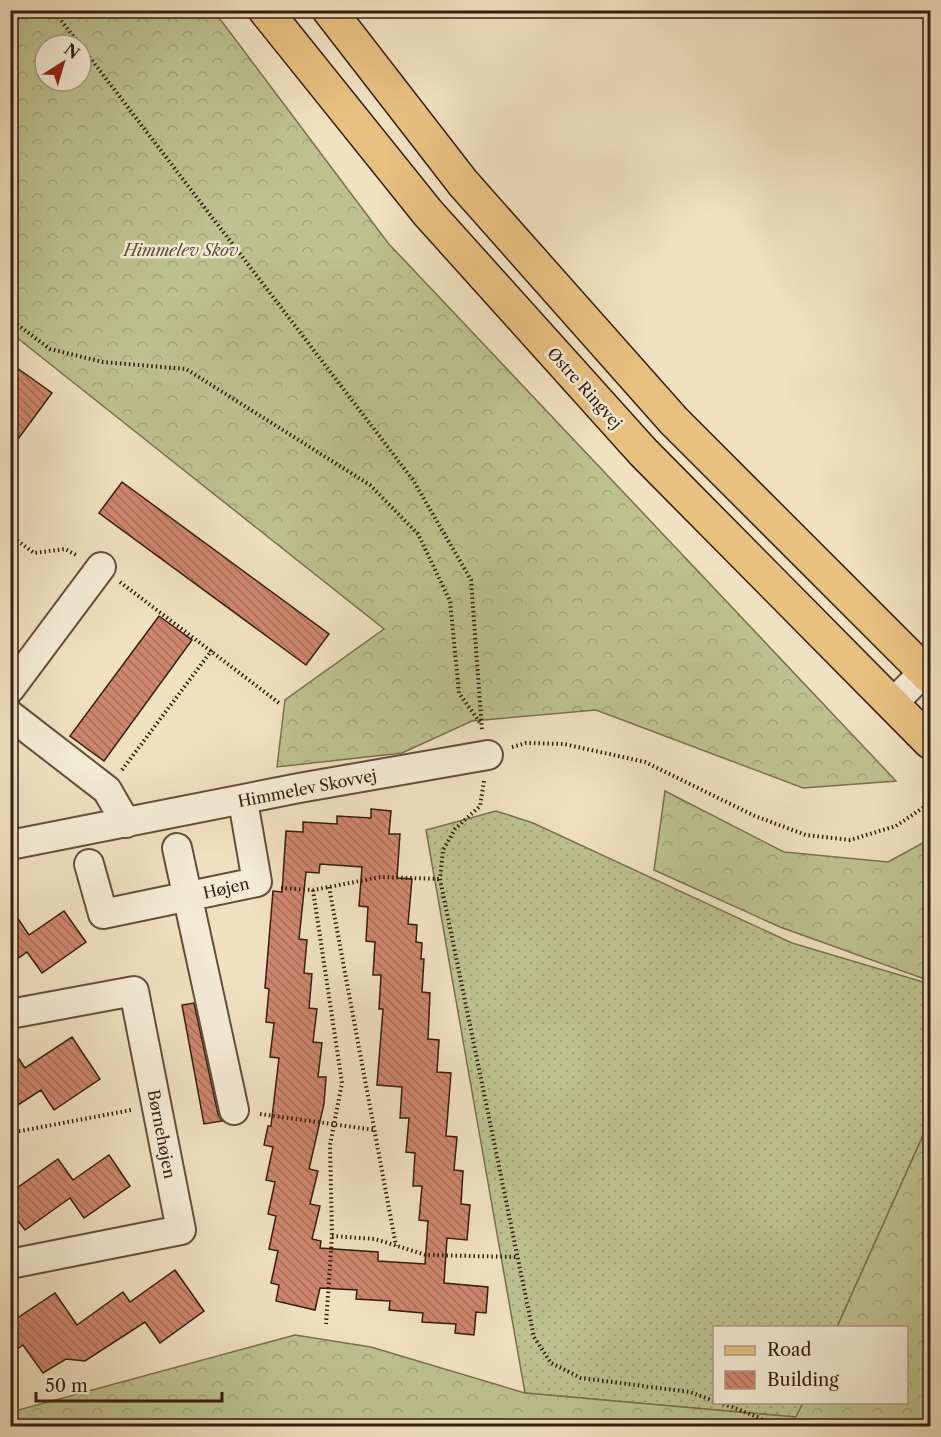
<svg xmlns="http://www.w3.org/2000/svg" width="941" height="1437" font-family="'Libre Caslon Text',serif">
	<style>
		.grass { fill: url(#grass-dots); stroke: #7a7050; stroke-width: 1.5 }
		.forest { fill: url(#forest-crowns); stroke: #7a7050; stroke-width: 1.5; fill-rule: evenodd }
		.building { fill: url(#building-back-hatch); stroke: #361d0f; stroke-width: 1.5; fill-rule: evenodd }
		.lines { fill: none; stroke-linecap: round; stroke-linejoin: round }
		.minor-casing { stroke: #644e3b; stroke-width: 32 }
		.major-casing { stroke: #361d0f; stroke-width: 36 }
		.path { stroke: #361d0f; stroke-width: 4; stroke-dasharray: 1.5 3; stroke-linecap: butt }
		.minor { stroke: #f5ecd6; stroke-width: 28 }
		.major { stroke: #e8c080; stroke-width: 33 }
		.labels { text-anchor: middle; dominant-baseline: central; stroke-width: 5; stroke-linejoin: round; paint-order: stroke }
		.park-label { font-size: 16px; font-style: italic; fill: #5e4f36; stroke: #f5ecd6 }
		.street-label { font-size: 16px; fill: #361d0f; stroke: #f5ecd6 }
	</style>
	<defs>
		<pattern id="grass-dots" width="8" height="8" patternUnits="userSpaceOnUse" patternTransform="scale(1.5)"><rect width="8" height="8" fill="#bdc290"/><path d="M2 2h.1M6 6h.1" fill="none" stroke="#a3a67b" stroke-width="1.8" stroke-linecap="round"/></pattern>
		<pattern id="forest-crowns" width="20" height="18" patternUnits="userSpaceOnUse" patternTransform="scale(1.5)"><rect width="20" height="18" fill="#bdc290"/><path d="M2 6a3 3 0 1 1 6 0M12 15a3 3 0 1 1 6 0" fill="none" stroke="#a3a67b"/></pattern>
		<pattern id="building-back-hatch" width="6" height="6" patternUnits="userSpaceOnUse" patternTransform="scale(1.5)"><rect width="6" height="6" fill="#ce866e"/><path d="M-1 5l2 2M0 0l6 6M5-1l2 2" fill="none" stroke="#a86d59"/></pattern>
	</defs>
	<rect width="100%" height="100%" fill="#f0e1c0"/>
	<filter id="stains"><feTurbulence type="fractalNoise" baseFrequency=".00333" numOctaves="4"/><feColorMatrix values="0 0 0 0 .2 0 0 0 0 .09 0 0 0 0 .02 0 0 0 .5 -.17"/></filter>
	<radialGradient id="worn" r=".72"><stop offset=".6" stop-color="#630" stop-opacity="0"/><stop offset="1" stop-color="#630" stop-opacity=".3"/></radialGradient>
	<path class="grass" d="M 496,811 L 533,823 L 792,943 L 930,984 L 930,1120 L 837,1327 L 714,1328 L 714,1402 L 803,1403 L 796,1417 L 525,1393 L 426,830 Z"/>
	<path class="forest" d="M 10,11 L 214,11 L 388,243 L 896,781 L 803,788 L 596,710 L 472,721 L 402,753 L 277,767 L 285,700 L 384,629 L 11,333 ZM 45,45 L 81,45 L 81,81 L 45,81 Z
		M 665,791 L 784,852 L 888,862 L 930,839 L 930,981 L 780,927 L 654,870 Z
		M 930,1120 L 930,1426 L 11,1426 L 11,1412 L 295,1335 L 371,1347 L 525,1393 L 796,1417 L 803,1403 L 906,1402 L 906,1328 L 837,1327 Z"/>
	<path class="building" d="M 10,363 L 52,393 L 10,450 Z
		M 122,482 L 329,634 L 306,665 L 99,513 Z
		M 159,616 L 192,640 L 104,761 L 70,736 Z
		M 371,809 L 391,811 L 389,834 L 400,834 L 397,878 L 412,879 L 408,924 L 417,925 L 416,942 L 422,943 L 421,959 L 424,959 L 422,992 L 430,993 L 428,1039 L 439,1040 L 437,1072 L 451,1073 L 446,1136 L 457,1137 L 454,1170 L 463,1171 L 461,1204 L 470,1205 L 467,1240 L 447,1238 L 444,1283 L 488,1287 L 486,1313 L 476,1312 L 474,1335 L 455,1333 L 456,1324 L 422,1322 L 423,1313 L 389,1310 L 390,1301 L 356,1299 L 357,1290 L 320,1288 L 315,1310 L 276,1301 L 279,1285 L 271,1283 L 278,1251 L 269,1249 L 276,1216 L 268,1214 L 275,1182 L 266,1180 L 273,1147 L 264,1145 L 268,1126 L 271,1126 L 279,1058 L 270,1057 L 274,1023 L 266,1022 L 269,989 L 265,988 L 273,891 L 282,892 L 286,831 L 303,832 L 303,822 L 337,824 L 337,816 L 371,818 ZM 320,864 L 362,867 L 359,906 L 368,907 L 366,941 L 375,942 L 373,975 L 381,975 L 379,1009 L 383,1009 L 377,1085 L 402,1087 L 400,1118 L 409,1118 L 406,1152 L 415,1153 L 413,1186 L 422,1186 L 419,1220 L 428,1221 L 425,1264 L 378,1261 L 378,1252 L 320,1248 L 321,1241 L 312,1239 L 320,1206 L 310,1204 L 318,1171 L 309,1169 L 324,1104 L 326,1077 L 318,1077 L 322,1043 L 313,1042 L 317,1009 L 309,1008 L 312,974 L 304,973 L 307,940 L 299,939 L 306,872 L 319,873 Z
		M 10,907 L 29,935 L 64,911 L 86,942 L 42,973 L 27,952 L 10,964 Z
		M 194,1003 L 218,1114 L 222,1121 L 204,1124 L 182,1005 Z
		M 72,1037 L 100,1079 L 54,1110 L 41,1090 L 10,1110 L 10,1046 L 25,1068 Z
		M 109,1155 L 130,1186 L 84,1218 L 70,1198 L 25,1230 L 10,1210 L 10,1193 L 58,1159 L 73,1180 Z
		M 175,1270 L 204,1311 L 160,1343 L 145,1322 L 85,1361 L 66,1359 L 43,1373 L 23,1345 L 10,1354 L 10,1323 L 55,1293 L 77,1325 L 123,1292 L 130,1302 Z"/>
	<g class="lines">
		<g class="minor-casing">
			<path id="minor" d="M 10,689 L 101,567
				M 892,704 L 930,666
				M 10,715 L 107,790 L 126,823
				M 10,845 L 299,788 L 488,755
				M 177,848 L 234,1110
				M 89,864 L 103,914 L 257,882 L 243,801
				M 10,1014 L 134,991 L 181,1230 L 10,1264"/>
		</g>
		<g class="major-casing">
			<path id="major" d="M 265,10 L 428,213 L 643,452 L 930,742
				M 329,10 L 463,183 L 674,421 L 930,677"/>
		</g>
		<path class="path" d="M 53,10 L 80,45
			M 81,46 L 413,480 L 471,580 L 482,730
			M 10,319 L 50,349 L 103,362 L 186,369 L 370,485 L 418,534 L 450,601 L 459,693 L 481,724
			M 10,535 L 34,553 L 65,549 L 78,556
			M 120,582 L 279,703
			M 512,747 L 526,743 L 564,744 L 645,762 L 755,816 L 806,835 L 850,840 L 896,826 L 930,803
			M 122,770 L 212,650
			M 484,781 L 480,806 L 455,829 L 443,850 L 440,879 L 534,1337 L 551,1363 L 581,1378 L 690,1392 L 714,1401
			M 329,887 L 396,1246
			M 281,888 L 313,890 L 381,877 L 440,879
			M 313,890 L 342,1083 L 330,1145 L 332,1236 L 326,1324
			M 260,1114 L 375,1130
			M 10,1133 L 131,1110
			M 332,1236 L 375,1239 L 426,1255 L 518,1257
			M 719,1402 L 760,1418 L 768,1426"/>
		<use href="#minor" class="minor"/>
		<use href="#major" class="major"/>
	</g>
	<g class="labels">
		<g class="park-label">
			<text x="181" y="250">Himmelev Skov</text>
		</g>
		<g class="street-label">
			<text transform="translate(585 388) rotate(48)">Østre Ringvej</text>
			<text transform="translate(307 788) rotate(-11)">Himmelev Skovvej</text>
			<text transform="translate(226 888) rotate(-13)">Højen</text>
			<text transform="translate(162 1134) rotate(79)">Børnehøjen</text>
		</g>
	</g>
	<rect width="941" height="1437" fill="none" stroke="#f0e1c0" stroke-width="36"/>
	<rect x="12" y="12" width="917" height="1413" fill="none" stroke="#361d0f" stroke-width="3"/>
	<rect x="18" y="18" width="905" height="1401" fill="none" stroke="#361d0f" stroke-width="1.5"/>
	<rect x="713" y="1326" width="195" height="78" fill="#f5ecd6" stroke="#a99986" stroke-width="1.5"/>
	<rect x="725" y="1346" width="30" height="9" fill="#e8c080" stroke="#a99986" stroke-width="1.5"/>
	<text x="767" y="1356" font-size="18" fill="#361d0f">Road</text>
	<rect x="725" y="1371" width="30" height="18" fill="url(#building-back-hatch)" stroke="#a99986" stroke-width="1.5"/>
	<text x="767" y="1386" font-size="18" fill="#361d0f">Building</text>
	<g transform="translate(63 63) rotate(37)"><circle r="28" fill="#f5ecd6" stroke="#a99986" stroke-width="1.5"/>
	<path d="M0-4.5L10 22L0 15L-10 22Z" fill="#8f2418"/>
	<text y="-9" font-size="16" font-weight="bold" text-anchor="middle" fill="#361d0f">N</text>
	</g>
	<path d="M36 1392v9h186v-9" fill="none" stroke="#361d0f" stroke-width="3"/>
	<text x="45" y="1392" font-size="18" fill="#361d0f" stroke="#f5ecd6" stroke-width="4.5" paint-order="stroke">50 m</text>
	<rect width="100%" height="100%" filter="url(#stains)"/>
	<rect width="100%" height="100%" fill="url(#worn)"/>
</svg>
